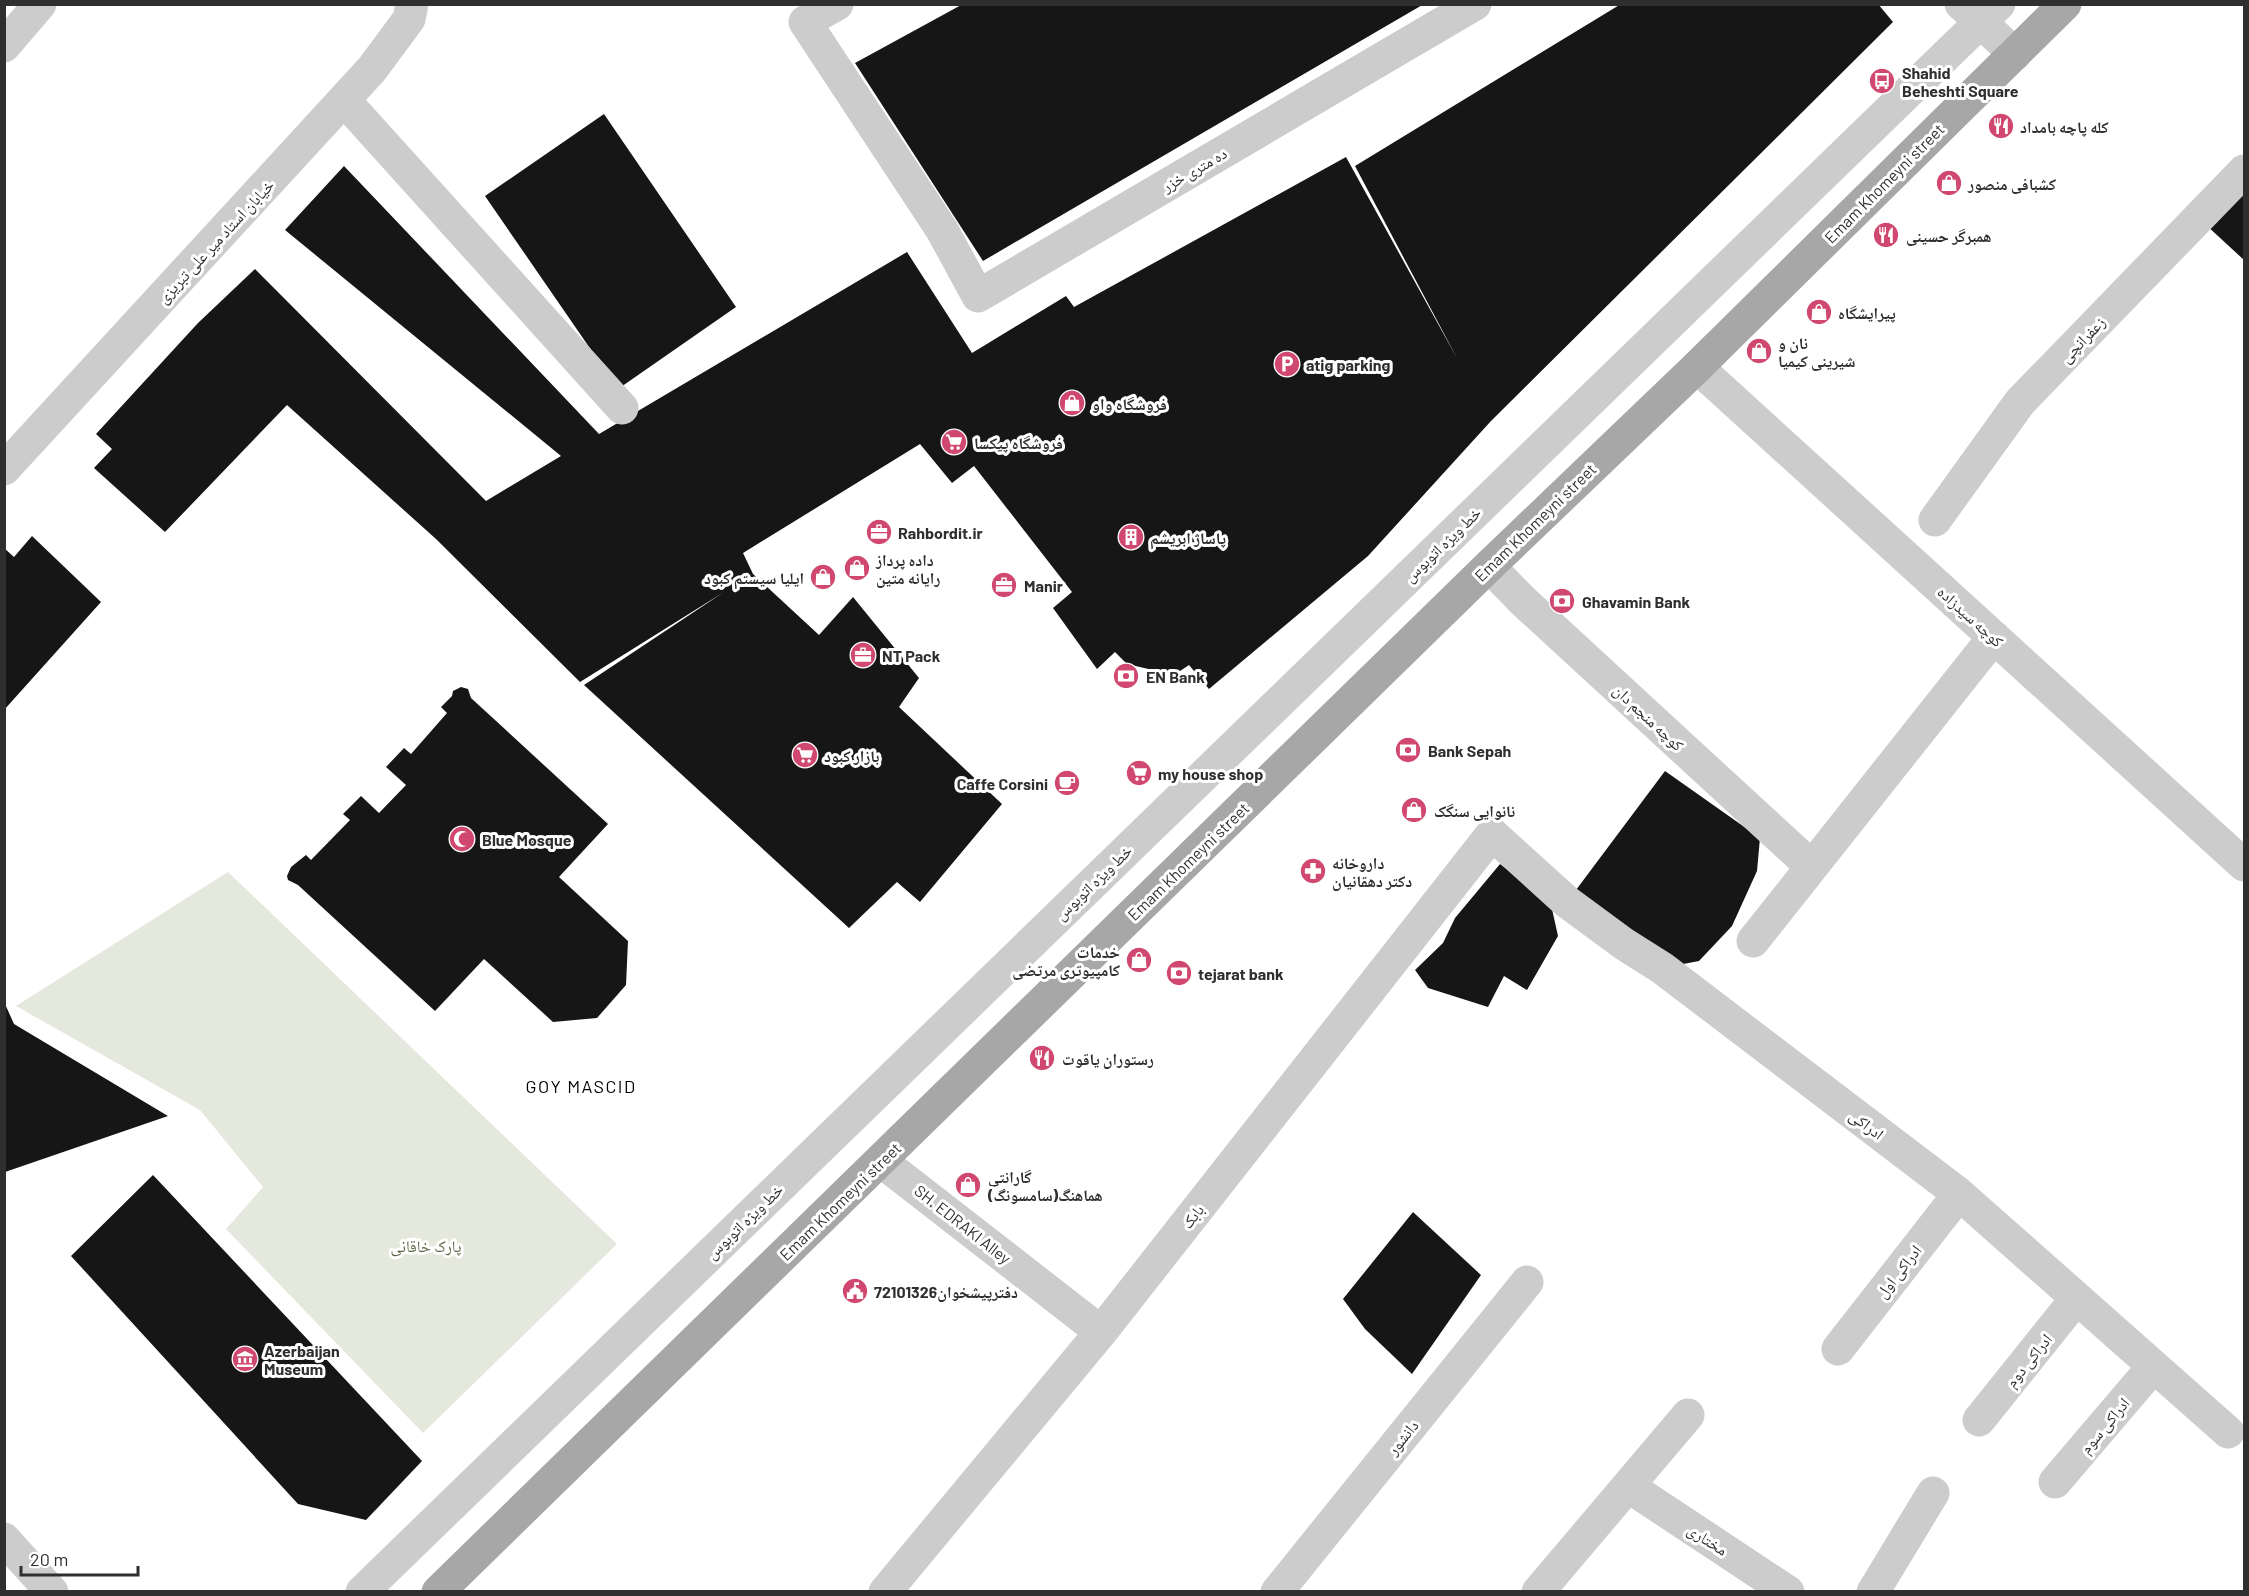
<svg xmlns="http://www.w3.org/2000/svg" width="2249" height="1596" font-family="Barlow,'Noto Naskh Arabic',sans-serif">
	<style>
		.green { fill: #e5e8dc }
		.building { fill: #161616 }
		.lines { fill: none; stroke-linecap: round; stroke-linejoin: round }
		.minor { stroke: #ccc; stroke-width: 33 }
		.major { stroke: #a7a7a7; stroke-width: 33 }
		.labels { text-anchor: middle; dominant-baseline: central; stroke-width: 6; stroke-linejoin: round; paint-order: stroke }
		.poi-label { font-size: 16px; font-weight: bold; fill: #2f2f2f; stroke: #fff; text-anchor: start }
		.street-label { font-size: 16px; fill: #2f2f2f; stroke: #fff }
		.park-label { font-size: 16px; fill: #5a6642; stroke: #fff }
		.neighbourhood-label { font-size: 18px; letter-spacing: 1.5px; fill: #000; stroke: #fff }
	</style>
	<rect width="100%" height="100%" fill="#fff"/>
	<path class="green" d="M 228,872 L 617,1244 L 423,1433 L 226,1229 L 263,1187 L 200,1110 L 16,1006 Z"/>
	<path class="building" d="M 963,4 L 1424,4 L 983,261 L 855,63 Z
		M 1621,4 L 1878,4 L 1893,22 L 1491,421 L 1368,556 L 1209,689 L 1189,665 L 1174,675 L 1127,664 L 1115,652 L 1097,669 L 1053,608 L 1072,592 L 974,466 L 952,483 L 920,444 L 743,553 L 753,574 L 819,635 L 853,597 L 919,678 L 899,707 L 1002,804 L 920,902 L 897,882 L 849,928 L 584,685 L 724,592 L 580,682 L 436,539 L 287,405 L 165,532 L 94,468 L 112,449 L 96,434 L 198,323 L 255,269 L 486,501 L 561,456 L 285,230 L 344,166 L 599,434 L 907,252 L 972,353 L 1066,296 L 1074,307 L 1346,157 L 1458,360 L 1355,166 Z
		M 604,114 L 736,307 L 618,389 L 485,196 Z
		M 2244,182 L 2244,260 L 2205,224 Z
		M 32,536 L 101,602 L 4,710 L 4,548 L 14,557 Z
		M 461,687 L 468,689 L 471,698 L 608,824 L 559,877 L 628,941 L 626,985 L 597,1018 L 553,1022 L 484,959 L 435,1011 L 298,885 L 288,880 L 287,876 L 291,867 L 306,855 L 311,860 L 350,820 L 343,814 L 361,796 L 379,813 L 406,785 L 386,767 L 404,748 L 411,754 L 447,713 L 441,707 L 452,696 L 453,691 Z
		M 1665,771 L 1760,838 L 1757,871 L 1732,926 L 1699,961 L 1662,968 L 1567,902 Z
		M 1500,864 L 1550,900 L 1558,936 L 1527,990 L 1504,976 L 1488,1007 L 1428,988 L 1415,970 L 1443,943 L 1455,918 Z
		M 5,1004 L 14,1024 L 168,1116 L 5,1172 Z
		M 153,1175 L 422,1461 L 366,1520 L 298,1504 L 71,1256 Z
		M 1413,1212 L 1481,1275 L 1412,1374 L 1365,1329 L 1343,1299 Z"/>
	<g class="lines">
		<path class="minor" d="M 837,4 L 805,22 L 942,230 L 978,296 L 1475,4
			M 1961,4 L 2015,54
			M 4,46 L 40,4
			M 344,100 L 622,408
			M 1697,367 L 2244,865
			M 4,469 L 372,69 L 409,19 L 412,4
			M 1935,520 L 2020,402 L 2244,171
			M 1489,566 L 1523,601 L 1811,866
			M 1753,941 L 1994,637
			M 881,1161 L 1101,1332
			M 1838,1349 L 1959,1194
			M 1979,1420 L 2076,1299
			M 2055,1482 L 2153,1367
			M 1628,1486 L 1788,1592
			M 4,1539 L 52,1592
			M 362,1592 L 1999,4
			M 885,1592 L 1101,1332 L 1492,834 L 1567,902 L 1624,944 L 1662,968 L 1959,1194 L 2228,1432
			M 1277,1592 L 1527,1282
			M 1538,1592 L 1688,1415
			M 1873,1592 L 1933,1493"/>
		<path class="major" d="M 438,1592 L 1489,566 L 1697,367 L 2065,4"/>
	</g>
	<defs>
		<g id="bus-disc" transform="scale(1.35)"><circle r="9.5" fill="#d0476f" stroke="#fff"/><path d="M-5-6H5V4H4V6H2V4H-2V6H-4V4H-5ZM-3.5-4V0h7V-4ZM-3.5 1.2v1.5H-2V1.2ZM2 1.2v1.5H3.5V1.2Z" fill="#fff"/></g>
		<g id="restaurant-disc" transform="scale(1.35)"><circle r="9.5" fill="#d0476f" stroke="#fff"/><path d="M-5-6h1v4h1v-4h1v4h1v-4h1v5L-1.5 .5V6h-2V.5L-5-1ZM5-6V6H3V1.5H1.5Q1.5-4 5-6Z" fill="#fff"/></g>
		<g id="shop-disc" transform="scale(1.35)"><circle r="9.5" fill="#d0476f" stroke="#fff"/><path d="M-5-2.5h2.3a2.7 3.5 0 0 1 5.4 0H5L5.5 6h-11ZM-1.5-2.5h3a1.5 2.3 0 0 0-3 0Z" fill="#fff"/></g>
		<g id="parking-disc" transform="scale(1.35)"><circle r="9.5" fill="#d0476f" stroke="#fff"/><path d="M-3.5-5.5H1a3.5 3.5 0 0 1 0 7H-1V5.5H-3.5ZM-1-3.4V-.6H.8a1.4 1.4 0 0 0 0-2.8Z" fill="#fff"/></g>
		<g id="supermarket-disc" transform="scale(1.35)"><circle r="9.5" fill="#d0476f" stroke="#fff"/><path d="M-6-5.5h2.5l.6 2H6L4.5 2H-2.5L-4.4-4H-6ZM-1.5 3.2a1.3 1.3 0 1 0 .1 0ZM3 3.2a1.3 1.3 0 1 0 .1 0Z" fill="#fff"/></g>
		<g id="office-disc" transform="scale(1.35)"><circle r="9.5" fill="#d0476f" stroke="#fff"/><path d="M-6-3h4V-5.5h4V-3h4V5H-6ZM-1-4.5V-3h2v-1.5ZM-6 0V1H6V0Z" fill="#fff"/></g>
		<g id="building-disc" transform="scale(1.35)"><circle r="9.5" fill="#d0476f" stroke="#fff"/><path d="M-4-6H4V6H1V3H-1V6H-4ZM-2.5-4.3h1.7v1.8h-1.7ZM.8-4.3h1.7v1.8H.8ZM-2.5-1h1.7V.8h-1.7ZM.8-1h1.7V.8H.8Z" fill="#fff"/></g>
		<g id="bank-disc" transform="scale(1.35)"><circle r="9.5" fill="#d0476f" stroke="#fff"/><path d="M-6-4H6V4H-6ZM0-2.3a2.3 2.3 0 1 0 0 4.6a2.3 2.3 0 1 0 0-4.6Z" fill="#fff"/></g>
		<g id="cafe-disc" transform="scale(1.35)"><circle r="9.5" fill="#d0476f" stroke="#fff"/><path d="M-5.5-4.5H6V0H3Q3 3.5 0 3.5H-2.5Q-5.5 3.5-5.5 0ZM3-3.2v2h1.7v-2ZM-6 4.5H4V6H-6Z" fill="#fff"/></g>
		<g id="mosque-disc" transform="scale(1.35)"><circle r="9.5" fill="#d0476f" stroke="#fff"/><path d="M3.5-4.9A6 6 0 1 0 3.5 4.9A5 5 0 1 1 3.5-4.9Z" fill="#fff"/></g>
		<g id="pharmacy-disc" transform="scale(1.35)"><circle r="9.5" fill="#d0476f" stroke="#fff"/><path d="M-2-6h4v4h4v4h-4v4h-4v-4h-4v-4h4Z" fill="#fff"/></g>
		<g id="civic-disc" transform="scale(1.35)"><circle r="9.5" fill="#d0476f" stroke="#fff"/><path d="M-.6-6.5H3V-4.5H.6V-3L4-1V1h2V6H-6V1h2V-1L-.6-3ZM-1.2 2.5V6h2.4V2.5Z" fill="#fff"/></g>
		<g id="museum-disc" transform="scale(1.35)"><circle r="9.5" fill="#d0476f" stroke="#fff"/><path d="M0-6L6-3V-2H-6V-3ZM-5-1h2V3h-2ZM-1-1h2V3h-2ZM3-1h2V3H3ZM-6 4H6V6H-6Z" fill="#fff"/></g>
	</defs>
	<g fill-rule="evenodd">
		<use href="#bus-disc" x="1882" y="81"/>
		<use href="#restaurant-disc" x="2001" y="126"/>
		<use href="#shop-disc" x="1949" y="183"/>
		<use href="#restaurant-disc" x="1886" y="235"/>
		<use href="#shop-disc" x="1819" y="312"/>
		<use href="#shop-disc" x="1759" y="351"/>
		<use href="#parking-disc" x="1287" y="364"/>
		<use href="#shop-disc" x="1072" y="403"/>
		<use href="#supermarket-disc" x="954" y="442"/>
		<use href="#office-disc" x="879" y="532"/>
		<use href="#building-disc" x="1131" y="537"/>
		<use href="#shop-disc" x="857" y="568"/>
		<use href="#shop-disc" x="823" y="577"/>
		<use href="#office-disc" x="1004" y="585"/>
		<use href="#bank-disc" x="1562" y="601"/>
		<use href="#office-disc" x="863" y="655"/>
		<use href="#bank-disc" x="1126" y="676"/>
		<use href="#bank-disc" x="1408" y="750"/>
		<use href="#supermarket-disc" x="805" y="755"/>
		<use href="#supermarket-disc" x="1139" y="773"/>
		<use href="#cafe-disc" x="1067" y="783"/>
		<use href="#shop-disc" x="1414" y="810"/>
		<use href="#mosque-disc" x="462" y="839"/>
		<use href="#pharmacy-disc" x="1313" y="871"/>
		<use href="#shop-disc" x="1139" y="960"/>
		<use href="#bank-disc" x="1179" y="973"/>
		<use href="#restaurant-disc" x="1042" y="1058"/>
		<use href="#shop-disc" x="968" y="1185"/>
		<use href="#civic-disc" x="855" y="1291"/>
		<use href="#museum-disc" x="245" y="1359"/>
	</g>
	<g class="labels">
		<g class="poi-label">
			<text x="1902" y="72">Shahid<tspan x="1902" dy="18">Beheshti Square</tspan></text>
			<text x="2020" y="126">کله پاچه بامداد</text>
			<text x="1968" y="183">کشبافی منصور</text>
			<text x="1906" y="235">همبرگر حسینی</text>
			<text x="1838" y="312">پیرایشگاه</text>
			<text x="1778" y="342">نان و<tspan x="1778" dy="18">شیرینی کیمیا</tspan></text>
			<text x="1306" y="364">atig parking</text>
			<text x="1092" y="403">فروشگاه واو</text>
			<text x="974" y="442">فروشگاه پیکسا</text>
			<text x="898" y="532">Rahbordit.ir</text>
			<text x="1150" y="537">پاساژ ابریشم</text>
			<text x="876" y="559">داده پرداز<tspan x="876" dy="18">رایانه متین</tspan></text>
			<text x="804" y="577" text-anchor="end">ایلیا سیستم کبود</text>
			<text x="1024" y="585">Manir</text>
			<text x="1582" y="601">Ghavamin Bank</text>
			<text x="882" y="655">NT Pack</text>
			<text x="1146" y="676">EN Bank</text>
			<text x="1428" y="750">Bank Sepah</text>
			<text x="824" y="755">بازار کبود</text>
			<text x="1158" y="773">my house shop</text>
			<text x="1048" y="783" text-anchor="end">Caffe Corsini</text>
			<text x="1434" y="810">نانوایی سنگک</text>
			<text x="482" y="839">Blue Mosque</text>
			<text x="1332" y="862">داروخانه<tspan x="1332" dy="18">دکتر دهقانیان</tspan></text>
			<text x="1120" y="951" text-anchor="end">خدمات<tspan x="1120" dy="18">کامپیوتری مرتضی</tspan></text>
			<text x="1198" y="973">tejarat bank</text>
			<text x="1062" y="1058">رستوران یاقوت</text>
			<text x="988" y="1176">گارانتی<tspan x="988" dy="18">هماهنگ(سامسونگ)</tspan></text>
			<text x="874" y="1291">دفترپیشخوان72101326</text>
			<text x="264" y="1350">Azerbaijan<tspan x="264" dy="18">Museum</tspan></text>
		</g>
		<g class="street-label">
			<text transform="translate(1194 169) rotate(-30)">ده متری خزر</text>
			<text transform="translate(1884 183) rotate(-45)">Emam Khomeyni street</text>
			<text transform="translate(215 241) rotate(-47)">خیابان استاد میر علی تبریزی</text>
			<text transform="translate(2082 339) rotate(-46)">زعفرانچی</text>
			<text transform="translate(1535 522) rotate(-44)">Emam Khomeyni street</text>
			<text transform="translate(1442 544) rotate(-44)">خط ویژه اتوبوس</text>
			<text transform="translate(1971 616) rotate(42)">کوچه سیدزاده</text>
			<text transform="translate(1649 717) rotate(43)">کوچه منجم دان</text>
			<text transform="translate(1188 861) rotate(-44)">Emam Khomeyni street</text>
			<text transform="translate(1093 882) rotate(-44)">خط ویژه اتوبوس</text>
			<text transform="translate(1867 1124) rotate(37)">ادراکی</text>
			<text transform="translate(840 1201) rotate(-44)">Emam Khomeyni street</text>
			<text transform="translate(1192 1216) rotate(-52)">بابک</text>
			<text transform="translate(744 1221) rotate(-44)">خط ویژه اتوبوس</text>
			<text transform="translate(963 1224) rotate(38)">SH. EDRAKI Alley</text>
			<text transform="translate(1898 1271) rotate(-52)">ادراکی اول</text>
			<text transform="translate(2028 1360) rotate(-51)">ادراکی دوم</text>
			<text transform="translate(2104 1425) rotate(-50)">ادراکی سوم</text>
			<text transform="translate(1402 1437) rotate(-51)">دانشور</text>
			<text transform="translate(1708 1539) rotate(33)">مختاری</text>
		</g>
		<g class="park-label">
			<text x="426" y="1245">پارک خاقانی</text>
		</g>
		<g class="neighbourhood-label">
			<text x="581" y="1086">GOY MASCID</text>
		</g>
	</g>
	<rect width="2249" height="1596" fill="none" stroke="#2f2f2f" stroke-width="12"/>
	<path d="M21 1566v9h117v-9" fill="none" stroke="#2f2f2f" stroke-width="3"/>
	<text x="30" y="1566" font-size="18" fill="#2f2f2f" stroke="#ffffff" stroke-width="4.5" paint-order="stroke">20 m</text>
</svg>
